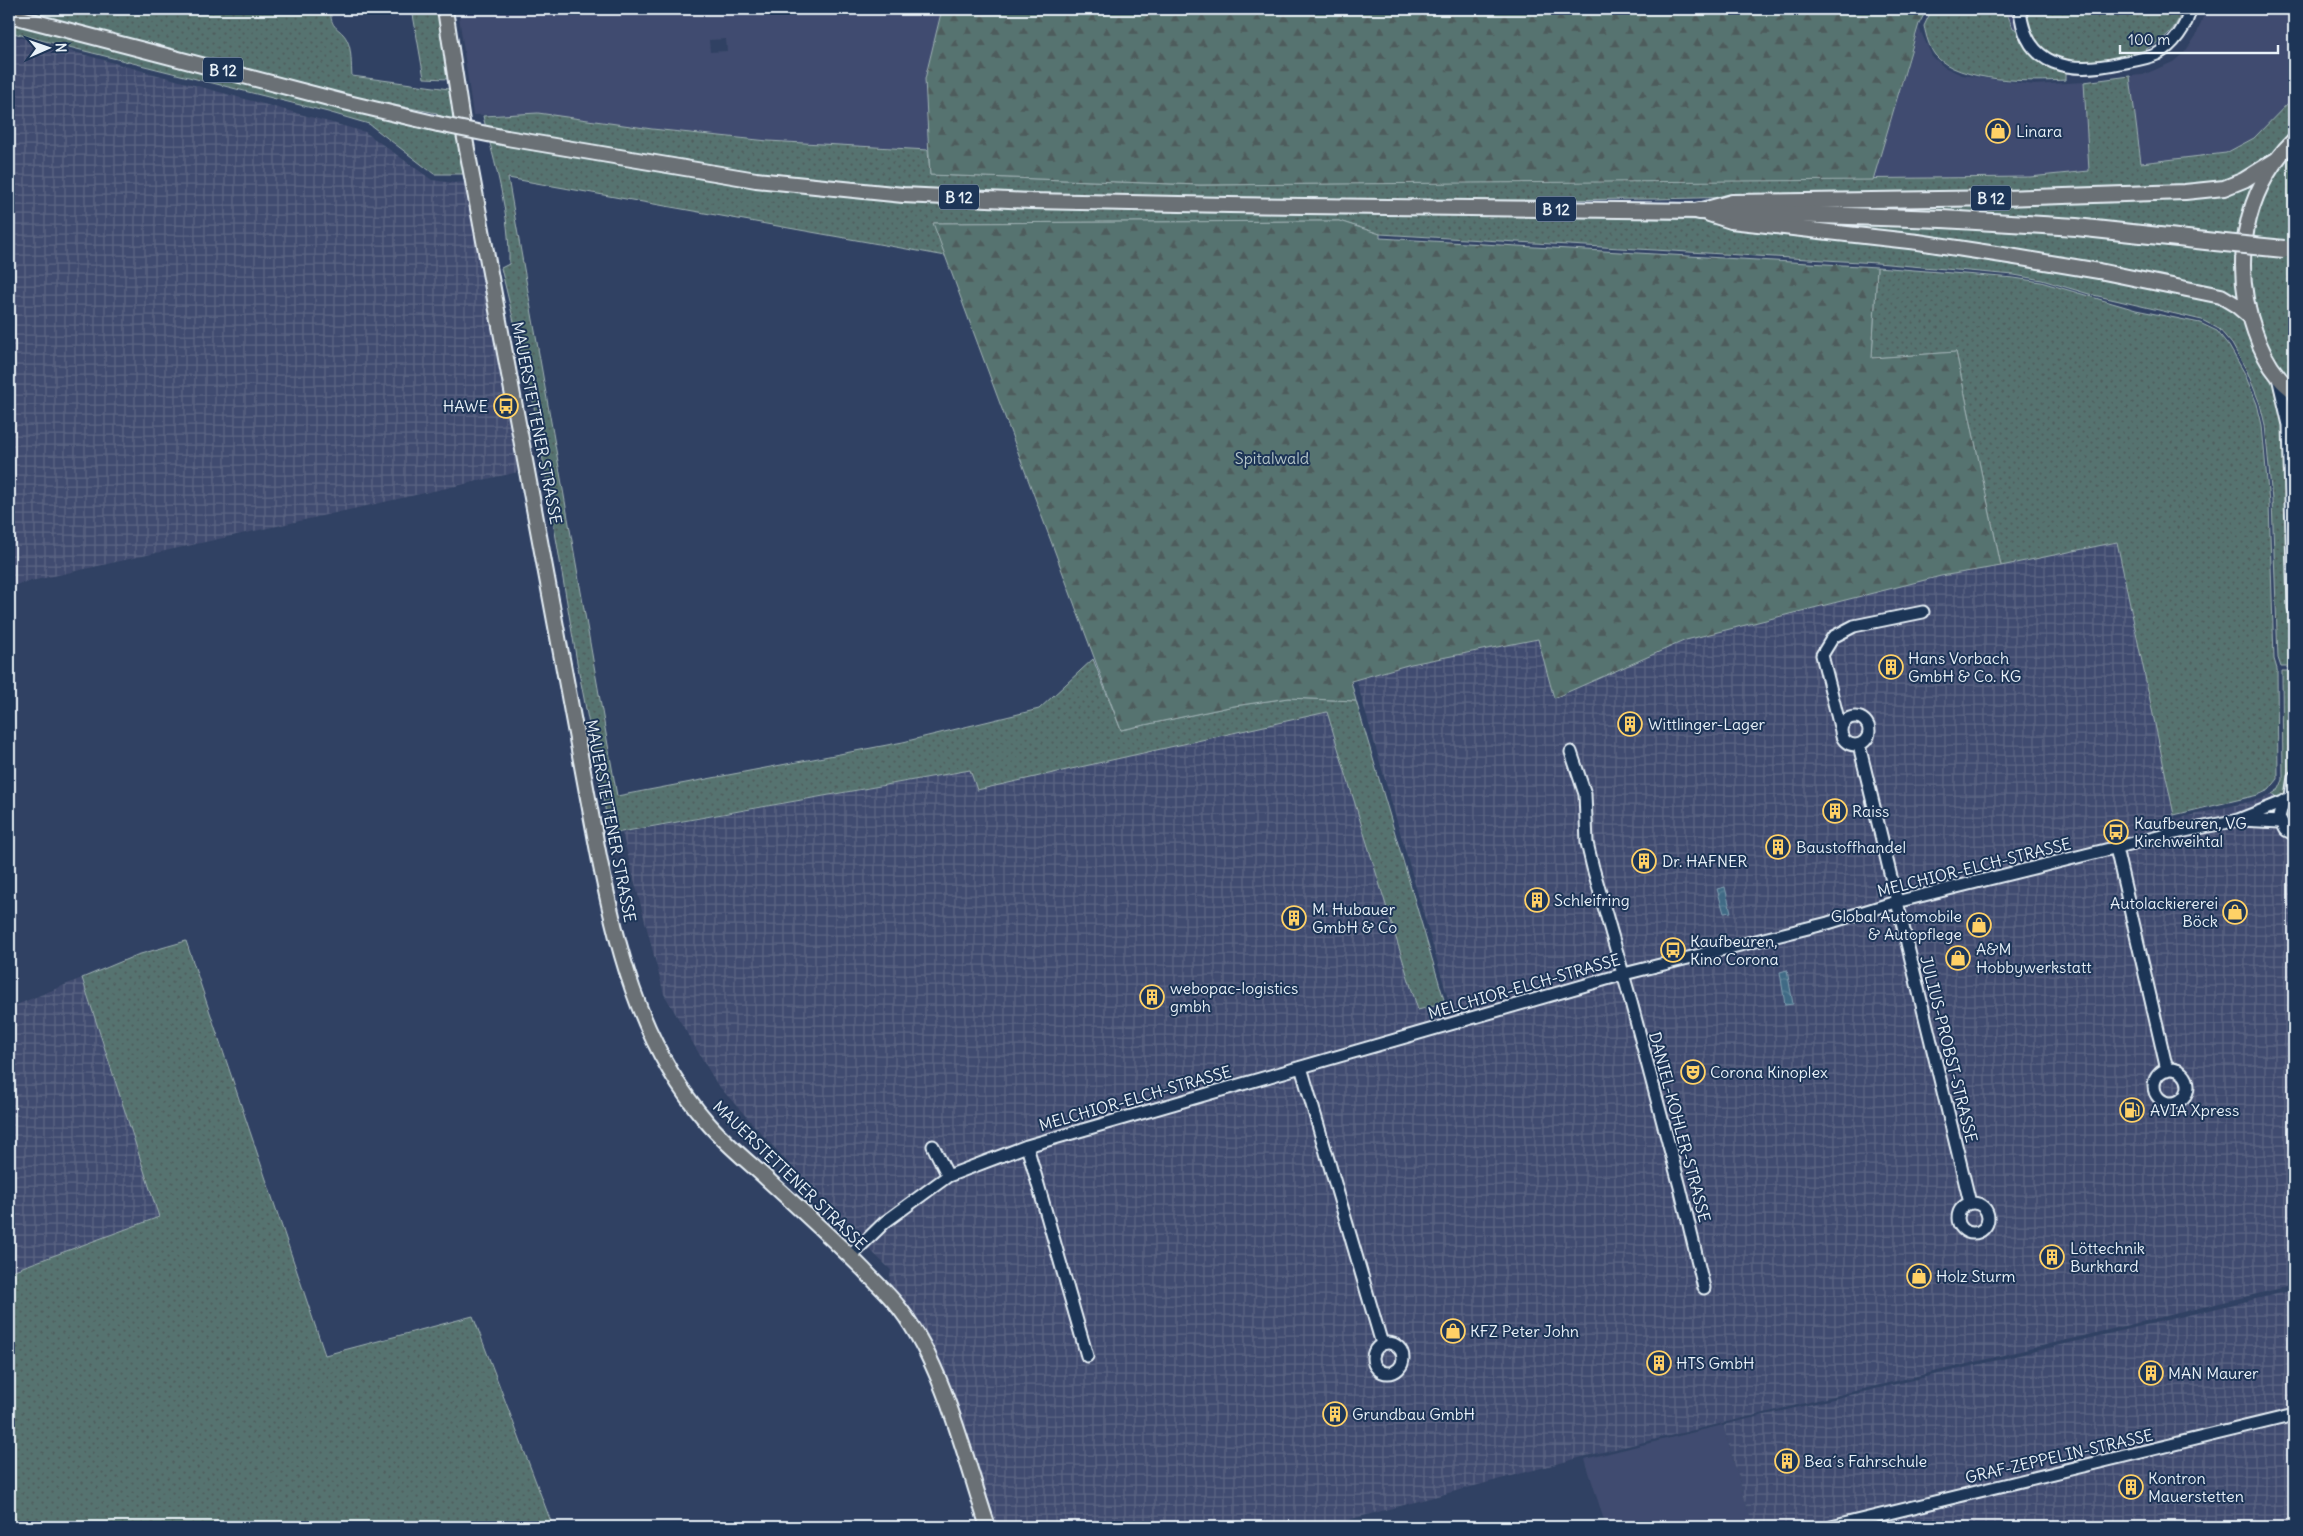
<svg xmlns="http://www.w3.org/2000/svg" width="2303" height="1536" font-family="Delius,sans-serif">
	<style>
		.built { fill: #414c6f; fill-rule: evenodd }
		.industrial { fill: url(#industrial-grid) }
		.grass { fill: url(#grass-dots); stroke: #a0b2b4 }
		.forest { fill: url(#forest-firs); stroke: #a0b2b4 }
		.water { fill: url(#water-waves); stroke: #83a1b3 }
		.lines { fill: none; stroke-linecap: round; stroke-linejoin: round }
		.minor-casing { stroke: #e8f1f8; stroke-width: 15 }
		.major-casing { stroke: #e8f1f8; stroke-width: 18 }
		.highway-casing { stroke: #e8f1f8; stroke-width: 20 }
		.minor { stroke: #1d3557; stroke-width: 11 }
		.major { stroke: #6a7074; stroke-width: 14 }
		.highway { stroke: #6a7074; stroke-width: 16 }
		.major-bridge-casing { stroke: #e8f1f8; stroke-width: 18; stroke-linecap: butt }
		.highway-bridge-casing { stroke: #e8f1f8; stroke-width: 20; stroke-linecap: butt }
		.major-bridge { stroke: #6a7074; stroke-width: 14 }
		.highway-bridge { stroke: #6a7074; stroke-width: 16 }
		.labels { text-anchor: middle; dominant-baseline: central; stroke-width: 4; stroke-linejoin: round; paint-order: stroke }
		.shield { fill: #1d3557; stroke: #abb9c8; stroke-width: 1 }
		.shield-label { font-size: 15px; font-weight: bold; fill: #e8f1f8 }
		.poi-label { font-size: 16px; fill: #e8f1f8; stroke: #1d3557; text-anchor: start }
		.street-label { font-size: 16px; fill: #e8f1f8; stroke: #1d3557 }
		.park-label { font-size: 16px; fill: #b5c5c8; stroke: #1d3557 }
	</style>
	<defs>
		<pattern id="industrial-grid" width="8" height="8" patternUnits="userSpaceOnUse" patternTransform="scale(1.25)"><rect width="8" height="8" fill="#414c6f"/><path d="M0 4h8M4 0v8" fill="none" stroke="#5c6684"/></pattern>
		<pattern id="grass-dots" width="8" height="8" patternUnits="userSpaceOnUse" patternTransform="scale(1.25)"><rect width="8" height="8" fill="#577370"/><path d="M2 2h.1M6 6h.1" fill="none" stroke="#4e5b5b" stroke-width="1.8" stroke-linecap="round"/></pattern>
		<pattern id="forest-firs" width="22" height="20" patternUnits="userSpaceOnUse" patternTransform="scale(1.25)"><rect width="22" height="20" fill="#577370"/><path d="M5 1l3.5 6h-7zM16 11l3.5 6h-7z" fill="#4e5b5b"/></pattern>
		<pattern id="water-waves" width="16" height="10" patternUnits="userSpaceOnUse" patternTransform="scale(1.25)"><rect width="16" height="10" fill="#3f6b85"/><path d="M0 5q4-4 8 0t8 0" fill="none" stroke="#5b8197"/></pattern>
	</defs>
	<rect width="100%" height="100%" fill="#304163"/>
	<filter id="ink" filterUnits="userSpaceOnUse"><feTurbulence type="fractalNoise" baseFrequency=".02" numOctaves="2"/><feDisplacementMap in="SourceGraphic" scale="10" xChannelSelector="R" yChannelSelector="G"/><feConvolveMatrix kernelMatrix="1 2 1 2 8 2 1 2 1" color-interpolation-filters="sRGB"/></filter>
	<g filter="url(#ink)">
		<path class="built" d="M 458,9 L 942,9 L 925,79 L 928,150 L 768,141 L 511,114 L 473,115 ZM 726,39 L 727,51 L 710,52 L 709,40 Z
			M 2005,9 L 2025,9 L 2028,29 L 2013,28 Z
			M 2206,9 L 2294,9 L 2294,97 L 2254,138 L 2226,153 L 2141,163 L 2130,76 L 2143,75 L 2173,62 L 2185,52 L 2196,36 Z
			M 1919,28 L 1932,56 L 1944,67 L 1962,75 L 2034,85 L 2084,82 L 2089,171 L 2030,177 L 1873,180 Z
			M 1723,1425 L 1753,1527 L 1606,1527 L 1585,1459 Z"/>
		<path class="industrial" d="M 9,35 L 38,42 L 365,132 L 432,180 L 453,183 L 465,182 L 518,472 L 9,586 Z
			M 2117,542 L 2175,819 L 2261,799 L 2272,794 L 2280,800 L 2292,836 L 2294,854 L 2294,1285 L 1586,1456 L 1322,1527 L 993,1527 L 930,1339 L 906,1303 L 889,1282 L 891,1270 L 843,1224 L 717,1084 L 664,994 L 622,833 L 970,770 L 977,789 L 1327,712 L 1418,1010 L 1449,1002 L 1356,679 L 1411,664 L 1539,639 L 1554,698 L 1686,640 L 1941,576 Z
			M 82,978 L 160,1217 L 9,1272 L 9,1008 Z
			M 2294,1290 L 2294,1527 L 1920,1527 L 1918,1519 L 1884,1527 L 1753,1527 L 1723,1425 Z"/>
		<path class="grass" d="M 17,9 L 331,9 C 329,30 341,27 347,40 C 352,49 351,66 352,76 L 449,89 L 463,174 L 434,174 L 369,124 L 328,112 L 9,32 L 9,20 L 439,131 L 437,113 L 372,101 Z
			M 412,9 L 439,9 L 448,79 L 424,78 Z
			M 1932,9 L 2005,9 L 2013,28 L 2017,30 C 2025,55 2042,66 2066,73 L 2066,80 C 2033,82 1958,83 1935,55 C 1929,47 1926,35 1924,26 Z
			M 2025,9 L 2181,9 C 2177,54 2084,75 2052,57 C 2033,47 2028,27 2025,9 Z
			M 2130,76 L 2141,163 L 2226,153 L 2254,138 L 2294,97 L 2294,132 L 2272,156 L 2260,165 L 2223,183 L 2186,186 L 1655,199 L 1391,201 L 1031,195 L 900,187 L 756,173 L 756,186 L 1476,214 L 1699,220 L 1731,226 L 1918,244 L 2220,301 L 2245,318 L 2274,379 L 2281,402 L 2289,475 L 2291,667 L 2281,667 L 2278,658 L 2272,500 L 2265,425 L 2260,404 L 2247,371 L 2232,344 L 2219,329 L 2202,320 L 2089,294 L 2042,280 L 2014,275 L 1877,263 L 1380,234 L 1339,221 L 934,223 L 946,256 L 508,178 L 617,796 L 903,742 L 1039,709 L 1093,659 L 1121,730 L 1234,706 L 1288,698 L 1356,701 L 1445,1003 L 1418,1010 L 1327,712 L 977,790 L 970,770 L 610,834 L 577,662 L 533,401 L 501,268 L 509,264 C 510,214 495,164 483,116 L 538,113 L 652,129 L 768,141 L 928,150 L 930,175 L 1200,185 L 2030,177 L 2089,171 L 2084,82 Z
			M 2294,148 L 2294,245 L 2250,239 L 2263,193 L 2281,163 Z
			M 2263,173 L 2239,238 L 1830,208 L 1830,205 L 2185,196 Z
			M 1819,220 L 2090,235 L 2238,250 L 2242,304 L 2237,300 L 1772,222 Z
			M 2248,252 L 2294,257 L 2294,384 L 2281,371 L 2262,338 L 2247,284 Z
			M 1877,267 L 2014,278 L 2041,282 L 2136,310 L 2200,323 L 2217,331 L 2229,346 L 2244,372 L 2257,404 L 2262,425 L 2269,504 L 2274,659 L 2277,669 L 2278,779 L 2269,790 L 2258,795 L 2174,815 L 2117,542 L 2001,566 L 1956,352 L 1872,358 Z
			M 2282,671 L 2291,671 C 2292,701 2300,779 2280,800 L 2272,794 L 2279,789 L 2283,780 Z
			M 2294,799 L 2294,830 L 2285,824 L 2284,808 Z
			M 186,941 L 325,1355 L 473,1316 L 553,1527 L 9,1527 L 9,1272 L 159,1217 L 82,978 L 137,955 Z"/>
		<path class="forest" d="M 942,9 L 1927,9 L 1919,24 L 1873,180 L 1200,185 L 930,175 L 925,79 Z
			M 1339,221 L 1380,234 L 1380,238 L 1877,267 L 1872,358 L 1956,352 L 2001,566 L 1941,576 L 1686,640 L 1554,698 L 1538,639 L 1411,664 L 1351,681 L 1356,701 L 1288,698 L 1234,706 L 1121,730 L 933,223 Z"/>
		<path class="water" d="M 1725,887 L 1731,912 L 1724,913 L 1717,889 Z
			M 1787,970 L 1793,1004 L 1785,1005 L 1780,972 Z"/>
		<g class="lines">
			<g class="minor-casing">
				<path id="minor" d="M 2020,9 C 2025,68 2071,74 2120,63 C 2131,61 2146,59 2157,54 C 2173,46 2187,26 2190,9
					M 2278,377 L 2289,425 L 2294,608
					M1841 731a14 14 0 1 1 28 0a14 14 0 1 1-28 0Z
					M 1841,731 L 1822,655 L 1833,637 L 1854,626 L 1923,612
					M 1859,745 L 1970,1203
					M 1571,752 L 1585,794 L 1587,843 L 1593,868 L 1631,1002 L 1680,1187 L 1704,1288
					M 2294,795 L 2283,802 L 2279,817 L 2286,830 L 2294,834
					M 2291,796 L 2294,777
					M 2240,820 L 2280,822
					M 2116,848 L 2167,1070
					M 1301,1067 L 1382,1344
					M2154 1086a17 17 0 1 1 34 0a17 17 0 1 1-34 0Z
					M 933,1146 L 948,1176
					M 1027,1146 L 1087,1356
					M1958 1218a15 15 0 1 1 30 0a15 15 0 1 1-30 0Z
					M 850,1256 L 885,1222 L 948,1176 L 1027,1146 L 1624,974 L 1828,923 L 1896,902 L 2170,834 L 2238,820 L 2283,802
					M1373 1358a15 15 0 1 1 30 0a15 15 0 1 1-30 0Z
					M 1831,1527 L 2294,1415"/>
			</g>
			<g class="major-casing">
				<path id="major" d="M 445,9 L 463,128 L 596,841 C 615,941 638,1043 707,1122 C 724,1142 746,1160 766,1178 C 799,1208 832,1238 864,1270 C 876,1283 890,1295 900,1309 C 944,1366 965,1458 988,1527
					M 9,15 L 344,102 L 438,124
					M 507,138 L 756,180 L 903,195 L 1031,201 L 1229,205 L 1699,211 L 1732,202 L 2004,198 L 2185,192 L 2224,188 L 2244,180 L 2276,160
					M 2294,140 C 2243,190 2231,266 2255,332 C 2260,347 2267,363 2278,376 C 2282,382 2289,387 2294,392
					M 1709,214 L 1731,221 L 1918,242 L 2009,256 L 2099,271 L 2221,296 L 2236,305 L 2249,316"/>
			</g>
			<g class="highway-casing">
				<path id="highway" d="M 1699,211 L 1942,219 L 2076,227 L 2215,242"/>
			</g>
			<use href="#minor" class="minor"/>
			<use href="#major" class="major"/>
			<use href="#highway" class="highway"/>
			<g class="major-bridge-casing">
				<path id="major-bridge" d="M 438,124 L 507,138"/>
			</g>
			<g class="highway-bridge-casing">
				<path id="highway-bridge" d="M 2215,242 L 2284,249"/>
			</g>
			<use href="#major-bridge" class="major-bridge"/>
			<use href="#highway-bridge" class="highway-bridge"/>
		</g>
	</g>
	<defs>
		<g id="shop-ring" transform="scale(1.25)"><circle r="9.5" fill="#1d3557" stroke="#ffd166" stroke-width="1.5"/><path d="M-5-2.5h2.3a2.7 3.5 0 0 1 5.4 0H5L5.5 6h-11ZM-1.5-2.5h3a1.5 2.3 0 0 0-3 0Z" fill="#ffd166"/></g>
		<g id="bus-ring" transform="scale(1.25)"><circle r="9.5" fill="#1d3557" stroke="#ffd166" stroke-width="1.5"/><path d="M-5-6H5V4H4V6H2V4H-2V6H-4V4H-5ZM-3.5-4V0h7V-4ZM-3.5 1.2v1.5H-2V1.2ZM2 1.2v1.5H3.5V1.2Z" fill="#ffd166"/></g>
		<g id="building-ring" transform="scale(1.25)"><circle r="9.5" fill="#1d3557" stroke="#ffd166" stroke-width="1.5"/><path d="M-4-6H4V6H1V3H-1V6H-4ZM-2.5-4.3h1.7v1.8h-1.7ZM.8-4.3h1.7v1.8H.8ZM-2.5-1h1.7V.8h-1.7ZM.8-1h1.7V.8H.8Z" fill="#ffd166"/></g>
		<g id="theatre-ring" transform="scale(1.25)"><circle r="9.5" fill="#1d3557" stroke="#ffd166" stroke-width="1.5"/><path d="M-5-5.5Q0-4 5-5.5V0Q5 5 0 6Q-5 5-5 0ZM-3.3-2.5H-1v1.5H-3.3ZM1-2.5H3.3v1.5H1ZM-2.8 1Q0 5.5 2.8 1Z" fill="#ffd166"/></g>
		<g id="fuel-ring" transform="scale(1.25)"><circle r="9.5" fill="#1d3557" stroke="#ffd166" stroke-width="1.5"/><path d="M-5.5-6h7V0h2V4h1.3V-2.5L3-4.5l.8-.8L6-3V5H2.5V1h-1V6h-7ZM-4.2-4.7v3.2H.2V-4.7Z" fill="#ffd166"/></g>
	</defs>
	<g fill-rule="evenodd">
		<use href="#shop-ring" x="1998" y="131"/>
		<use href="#bus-ring" x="506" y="406"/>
		<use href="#building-ring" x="1891" y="667"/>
		<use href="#building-ring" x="1630" y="724"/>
		<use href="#building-ring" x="1835" y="811"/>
		<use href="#bus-ring" x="2116" y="832"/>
		<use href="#building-ring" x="1778" y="847"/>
		<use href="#building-ring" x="1644" y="861"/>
		<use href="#building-ring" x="1537" y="900"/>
		<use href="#shop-ring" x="2235" y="912"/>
		<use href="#building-ring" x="1294" y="918"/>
		<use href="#shop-ring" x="1979" y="925"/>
		<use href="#bus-ring" x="1673" y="950"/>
		<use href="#shop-ring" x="1958" y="958"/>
		<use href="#building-ring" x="1152" y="997"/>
		<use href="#theatre-ring" x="1693" y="1072"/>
		<use href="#fuel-ring" x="2132" y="1110"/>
		<use href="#building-ring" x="2052" y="1257"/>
		<use href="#shop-ring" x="1919" y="1276"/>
		<use href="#shop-ring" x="1453" y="1331"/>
		<use href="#building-ring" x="1659" y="1363"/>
		<use href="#building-ring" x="2151" y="1373"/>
		<use href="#building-ring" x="1335" y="1414"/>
		<use href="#building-ring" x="1787" y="1461"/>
		<use href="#building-ring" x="2131" y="1487"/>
	</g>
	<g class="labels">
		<g class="shield">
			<rect x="203" y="57.5" width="40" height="25" rx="4"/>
			<rect x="939" y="184.5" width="40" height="25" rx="4"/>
			<rect x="1971" y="185.5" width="40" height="25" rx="4"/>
			<rect x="1536" y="196.5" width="40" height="25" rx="4"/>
		</g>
		<g class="shield-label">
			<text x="223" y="70">B 12</text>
			<text x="959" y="197">B 12</text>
			<text x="1991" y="198">B 12</text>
			<text x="1556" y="209">B 12</text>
		</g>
		<g class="poi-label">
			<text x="2016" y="131">Linara</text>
			<text x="488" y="406" text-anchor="end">HAWE</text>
			<text x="1908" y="658">Hans Vorbach<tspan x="1908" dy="18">GmbH &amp; Co. KG</tspan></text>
			<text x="1648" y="724">Wittlinger-Lager</text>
			<text x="1852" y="811">Raiss</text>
			<text x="2134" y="823">Kaufbeuren, VG<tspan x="2134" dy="18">Kirchweihtal</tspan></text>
			<text x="1796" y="847">Baustoffhandel</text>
			<text x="1662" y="861">Dr. HAFNER</text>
			<text x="1554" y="900">Schleifring</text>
			<text x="2218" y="903" text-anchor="end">Autolackiererei<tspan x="2218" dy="18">Böck</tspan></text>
			<text x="1312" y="909">M. Hubauer<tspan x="1312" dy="18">GmbH &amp; Co</tspan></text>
			<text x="1962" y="916" text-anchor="end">Global Automobile<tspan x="1962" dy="18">&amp; Autopflege</tspan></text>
			<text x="1690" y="941">Kaufbeuren,<tspan x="1690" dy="18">Kino Corona</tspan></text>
			<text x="1976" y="949">A&amp;M<tspan x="1976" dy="18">Hobbywerkstatt</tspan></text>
			<text x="1170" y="988">webopac-logistics<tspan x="1170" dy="18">gmbh</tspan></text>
			<text x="1710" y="1072">Corona Kinoplex</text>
			<text x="2150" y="1110">AVIA Xpress</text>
			<text x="2070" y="1248">Löttechnik<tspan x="2070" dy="18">Burkhard</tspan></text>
			<text x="1936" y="1276">Holz Sturm</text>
			<text x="1470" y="1331">KFZ Peter John</text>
			<text x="1676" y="1363">HTS GmbH</text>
			<text x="2168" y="1373">MAN Maurer</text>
			<text x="1352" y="1414">Grundbau GmbH</text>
			<text x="1804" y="1461">Bea´s Fahrschule</text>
			<text x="2148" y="1478">Kontron<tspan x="2148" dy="18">Mauerstetten</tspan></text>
		</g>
		<g class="street-label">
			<text transform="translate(537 423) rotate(79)">MAUERSTETTENER STRASSE</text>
			<text transform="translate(611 821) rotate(79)">MAUERSTETTENER STRASSE</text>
			<text transform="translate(1974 867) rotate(-14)">MELCHIOR-ELCH-STRASSE</text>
			<text transform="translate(1524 986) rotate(-16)">MELCHIOR-ELCH-STRASSE</text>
			<text transform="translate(1949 1049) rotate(76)">JULIUS-PROBST-STRASSE</text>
			<text transform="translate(1135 1098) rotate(-16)">MELCHIOR-ELCH-STRASSE</text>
			<text transform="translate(1680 1127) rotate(75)">DANIEL-KOHLER-STRASSE</text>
			<text transform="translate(790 1175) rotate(44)">MAUERSTETTENER STRASSE</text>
			<text transform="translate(2059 1456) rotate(-13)">GRAF-ZEPPELIN-STRASSE</text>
		</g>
		<g class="park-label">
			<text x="1272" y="458">Spitalwald</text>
		</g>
	</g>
	<rect width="2303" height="1536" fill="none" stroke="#1d3557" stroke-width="30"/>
	<rect x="15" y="15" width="2273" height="1506" fill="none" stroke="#e8f1f8" stroke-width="2" filter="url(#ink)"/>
	<g transform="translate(48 48) rotate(88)" stroke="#1d3557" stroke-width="4" paint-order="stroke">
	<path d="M0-4L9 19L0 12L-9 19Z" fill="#e8f1f8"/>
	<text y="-8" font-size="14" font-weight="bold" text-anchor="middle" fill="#e8f1f8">N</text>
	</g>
	<path d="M2120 45v8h158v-8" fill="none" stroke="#e8f1f8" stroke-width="2.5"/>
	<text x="2128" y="45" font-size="15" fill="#e8f1f8" stroke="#1d3557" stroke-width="4" paint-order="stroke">100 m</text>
</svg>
